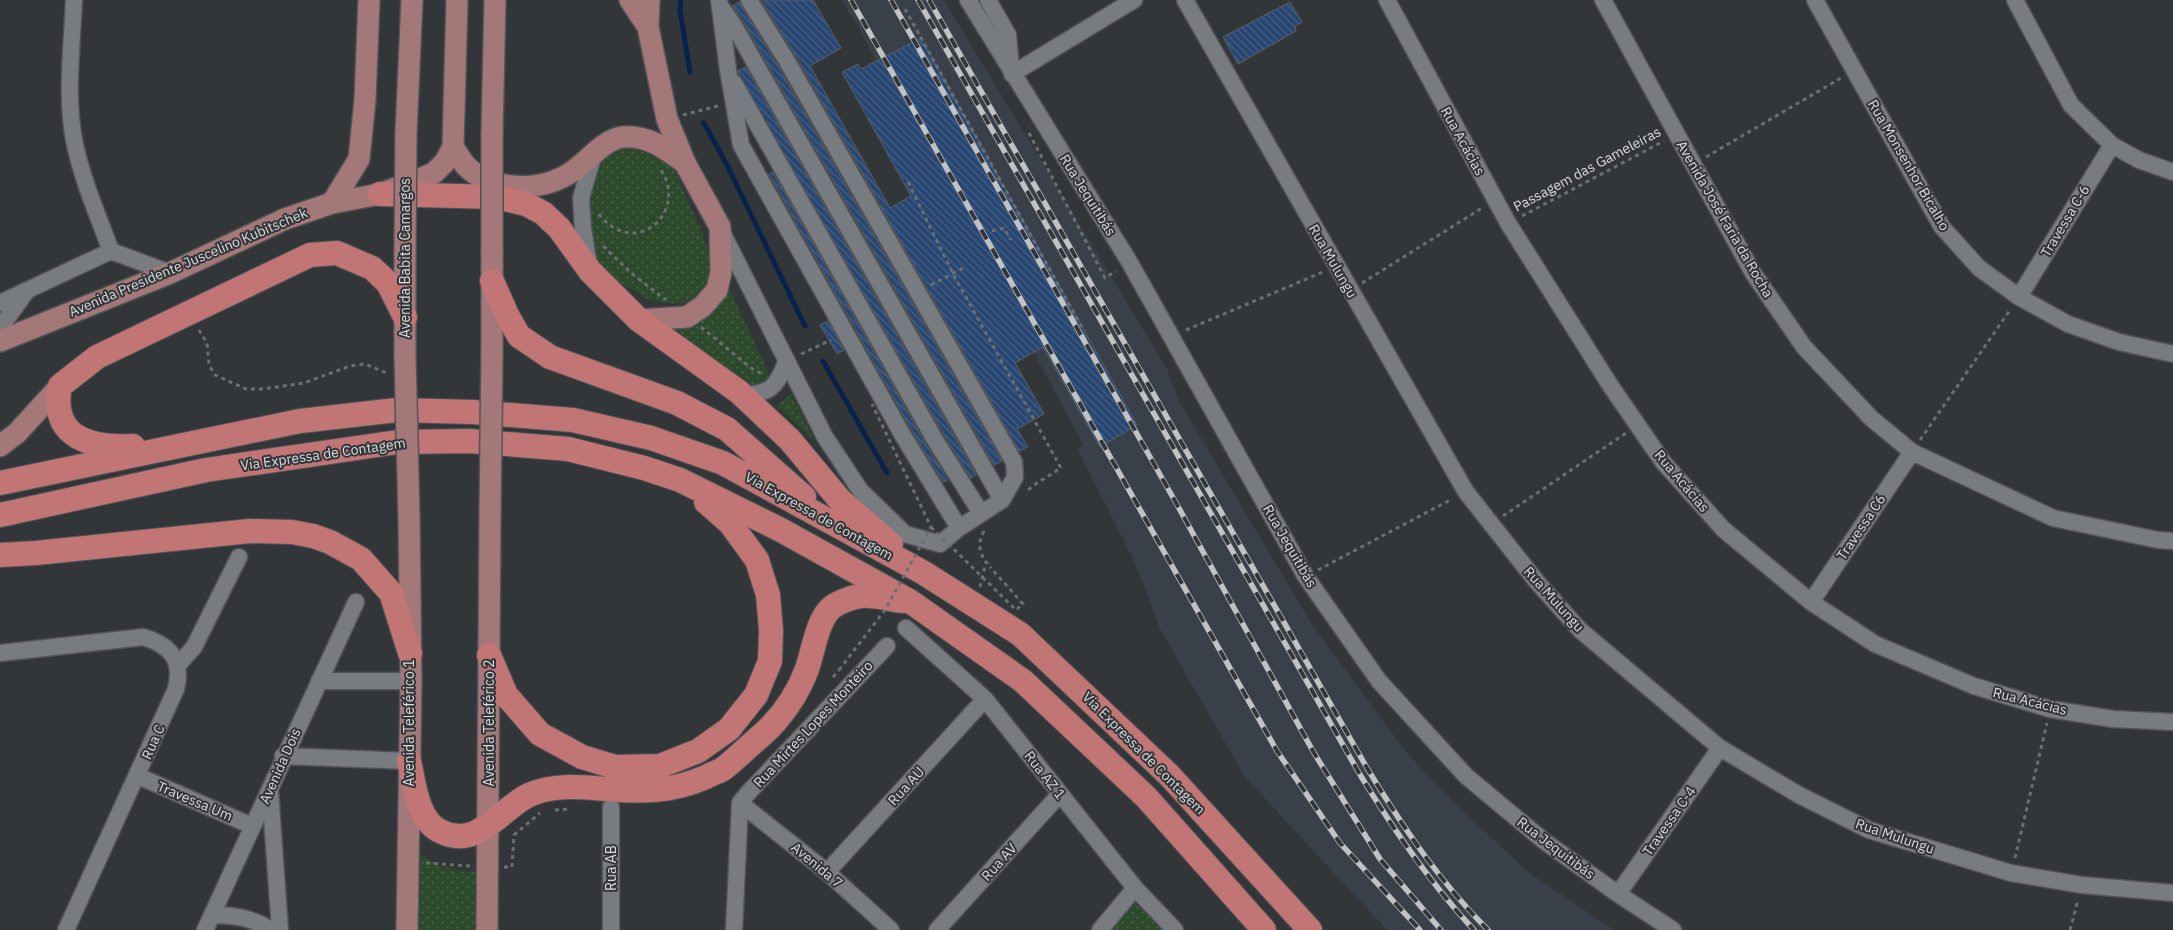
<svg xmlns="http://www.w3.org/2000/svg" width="2173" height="930" font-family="'IBM Plex Sans',sans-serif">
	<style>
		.built { fill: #394049 }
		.green { fill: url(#green-dots) }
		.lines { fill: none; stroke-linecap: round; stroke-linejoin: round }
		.stream { stroke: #08224b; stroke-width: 5 }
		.building { fill: url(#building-back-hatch); stroke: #5c5f63 }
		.minor-casing { stroke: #515356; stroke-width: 19 }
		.major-casing { stroke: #515356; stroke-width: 24 }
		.highway-casing { stroke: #515356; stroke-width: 26 }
		.path { stroke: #6c6f72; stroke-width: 3; stroke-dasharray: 4 4; stroke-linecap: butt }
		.minor { stroke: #787b80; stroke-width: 16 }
		.major { stroke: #a47779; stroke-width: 21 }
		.highway { stroke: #c17575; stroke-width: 24 }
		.rail-casing { stroke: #c0c2c4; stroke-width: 5.5 }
		.rail { stroke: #333639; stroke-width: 4; stroke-dasharray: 11; stroke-linecap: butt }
		.major-bridge-casing { stroke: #515356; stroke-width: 24; stroke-linecap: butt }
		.path-bridge { stroke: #6c6f72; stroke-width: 3; stroke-dasharray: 4 4; stroke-linecap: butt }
		.major-bridge { stroke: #a47779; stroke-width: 21 }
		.labels { text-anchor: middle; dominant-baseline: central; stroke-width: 4; stroke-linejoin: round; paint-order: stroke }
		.street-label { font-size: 14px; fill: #dbdddf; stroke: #333639 }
	</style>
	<defs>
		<pattern id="green-dots" width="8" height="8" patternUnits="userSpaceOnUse" patternTransform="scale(1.25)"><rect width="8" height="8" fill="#2d492b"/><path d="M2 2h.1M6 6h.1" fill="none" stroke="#4b6349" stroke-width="1.8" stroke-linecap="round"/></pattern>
		<pattern id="building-back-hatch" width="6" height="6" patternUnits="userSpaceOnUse" patternTransform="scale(1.25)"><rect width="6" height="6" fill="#274672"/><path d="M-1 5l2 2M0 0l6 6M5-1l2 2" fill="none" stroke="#466086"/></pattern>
	</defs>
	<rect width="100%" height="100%" fill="#333639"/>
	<path class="built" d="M 841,0 L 944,0 L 1167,369 L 1178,399 L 1311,623 L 1406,752 L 1463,811 L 1528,872 L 1614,930 L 1387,930 L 1245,777 L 1160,629 L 1135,563 L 1078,450 L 1083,444 L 857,25 Z"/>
	<path class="green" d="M 624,147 L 644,148 L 662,157 L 674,169 L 707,244 L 711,284 L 701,298 L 678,304 L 651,301 L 617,281 L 599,264 L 588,215 L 589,197 L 594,178 L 606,157 Z
		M 730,290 L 770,376 L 764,384 L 751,386 L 668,330 L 682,326 L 711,312 Z
		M 791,394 L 816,443 L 777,406 Z
		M 413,848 C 437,868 447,869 477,872 L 477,930 L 412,930 Z
		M 1135,889 L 1172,930 L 1102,930 Z"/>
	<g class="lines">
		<path class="stream" d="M 681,0 L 680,10 L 690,72
			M 704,123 L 727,165 L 805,326
			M 823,361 L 887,473"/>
	</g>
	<path class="building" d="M 761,0 L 813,0 L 841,48 L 810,66 L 890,208 L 911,196 L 842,72 L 858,64 L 861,69 L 921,38 L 1137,425 L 1100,447 L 1043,347 L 1015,363 L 1044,414 L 1017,429 L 1028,447 L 1019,451 L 796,56 Z
		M 739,2 L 778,66 L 1002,461 L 994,465 L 742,19 L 732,6 Z
		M 1290,2 L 1302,22 L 1295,26 L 1296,31 L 1238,64 L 1223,37 Z
		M 746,67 L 976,475 L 971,478 L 944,435 L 739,74 L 738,71 Z
		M 773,172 L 926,445 L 948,480 L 943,482 L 911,429 L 769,174 Z
		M 828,321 L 844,350 L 837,354 L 820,325 Z"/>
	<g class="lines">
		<g class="minor-casing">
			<path id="minor" d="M 74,0 C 72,48 65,98 75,145 C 83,181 98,216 111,251
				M 719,0 L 728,70 L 741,145 L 902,434 L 959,528
				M 968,0 L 1130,263 L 1306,577 L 1379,681 L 1466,776 L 1544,841 L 1618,894 L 1673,930
				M 988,0 L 1008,35 L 1011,69
				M 1185,0 L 1466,492 L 1537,582 L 1580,630 L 1720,748 L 1799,795 L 1869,830 L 2011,873 L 2082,885 L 2173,893
				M 1387,0 L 1508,223 L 1610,385 L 1663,462 L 1723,529 L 1811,602 L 1875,644 L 1974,686 L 2050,709 L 2113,719 L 2173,722
				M 1603,0 L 1753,273 L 1804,347 L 1871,418 L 1912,452 L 2053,518 L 2158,540 L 2173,541
				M 1815,0 L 1942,227 L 1979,268 L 2019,297 L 2068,324 L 2119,342 L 2173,354
				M 2015,0 L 2071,105 L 2112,145 L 2139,160 L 2173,172
				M 721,7 L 733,24 L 1002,500
				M 1012,74 L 1134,0
				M 734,83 L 935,440 L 981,513
				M 722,232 L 825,437 L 860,490 L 905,534 L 940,544 L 959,528 L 1002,500 L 1015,477 L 1014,462 L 787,61 L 749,0
				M 111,251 L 170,273
				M 589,266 L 583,228 L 581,198 L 594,153
				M 2019,297 L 2112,145
				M 0,303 L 111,251
				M 0,328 L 26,292
				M 742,395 C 770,394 777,387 786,362
				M 1811,602 L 1912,452
				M 906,628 L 985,699 L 1135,888 L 1175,930
				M 0,653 L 143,637 C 171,645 183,660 176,689 L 66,930
				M 178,665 L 194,647 L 239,557
				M 319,681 L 411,681
				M 283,756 L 409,761
				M 138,776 L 252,826
				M 270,790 L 280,930
				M 740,803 L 748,793 L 887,646
				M 740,803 L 827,872 L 891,930
				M 827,872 L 985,699
				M 1618,894 L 1720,748
				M 212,915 C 234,915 253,918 271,930
				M 205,930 L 356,602
				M 611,930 L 611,807
				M 734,930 L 740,803
				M 937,930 L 1060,794
				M 1100,930 L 1135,888"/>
		</g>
		<g class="major-casing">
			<path id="major" d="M 630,0 L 648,27
				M 406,133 L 412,0
				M 492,134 L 495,0
				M 453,147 C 457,153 461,160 466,166 C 493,193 543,192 573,171 C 588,161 604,139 623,137 C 648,135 666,149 685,163
				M 332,203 L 359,159 L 365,100 L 369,0
				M 639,320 L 687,317 L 703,306 L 717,290 L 721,272 L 720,227 L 685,163 L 667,119 L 648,27 L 649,0
				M 0,341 L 170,273 L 285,219 L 332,203 L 380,194 L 422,178 L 434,173 L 445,162 L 453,147 L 457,0
				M 492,351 L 492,252
				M 405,356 L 405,252
				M 0,446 L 17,433 L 60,386
				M 407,930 L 411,681 L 409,517
				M 487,930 L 490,516"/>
		</g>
		<g class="highway-casing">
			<path id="highway" d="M 380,194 L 497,197 L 526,204 L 543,213 L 559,228 L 590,271 L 639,320 L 739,392 L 790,440 L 839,499 L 891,544
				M 492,281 L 507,315 L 519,336 L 550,357 L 677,403 L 727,429 L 804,497
				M 133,446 C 90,448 50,438 60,386 L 97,357 L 310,255 L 337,253 L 372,268 L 388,283 L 405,317
				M 0,483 L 300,421 L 397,410 L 473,412 L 573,420 L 651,438 L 723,463 L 924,573 L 1020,634 L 1169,775 L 1310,930
				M 0,515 L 206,470 L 398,442 L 469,441 L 568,449 L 644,468 L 680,480 L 779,529 L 911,602 L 1023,681 L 1146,797 L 1264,930
				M 0,555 L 36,553 L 250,531 L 292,532 L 313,536 L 330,542 L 361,559 L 391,593 L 410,653
				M 489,655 L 506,695 L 540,734 L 582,757 L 615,767 L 660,766 L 698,751 L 729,729 L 756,695 L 770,661 L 771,630 L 768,595 L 757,560 L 730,523 L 706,502
				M 409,761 C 414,783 417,820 440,831 C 477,851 501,808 529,795 C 554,784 579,787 606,789 C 642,792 672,792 706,777 C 711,774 718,772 723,769 C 737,758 750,745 763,734 C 782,717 798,693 807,669 C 813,652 817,622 830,609 C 836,603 852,597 861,596 C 874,595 889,599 902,601"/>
		</g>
		<path class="path" d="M 905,9 L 1084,331
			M 683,115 L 718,106
			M 1029,133 L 1105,278 L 1116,271
			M 1706,157 L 1841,78
			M 908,182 L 953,274 L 1061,468 L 1034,485 L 1027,491
			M 599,214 C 602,219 606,222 610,225 C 645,251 686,208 661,170
			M 1522,216 L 1664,141
			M 992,231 L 1004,228 L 1011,240
			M 603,246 L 631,273 L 666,300
			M 1362,283 L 1482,208
			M 931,285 L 965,267
			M 701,327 L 751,368 L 762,374
			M 199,330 L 207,343 L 209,365 L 215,375 L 246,389 L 263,389 L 304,383 L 350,366 L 365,364 L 389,374
			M 1186,330 L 1323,272
			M 801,354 L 831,340
			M 1920,440 L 2010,310
			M 1503,516 L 1626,433
			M 984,531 C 976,547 980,554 990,567
			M 1318,570 L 1452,499
			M 980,587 L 986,562
			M 833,677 L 839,670
			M 555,810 L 569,809
			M 2015,858 L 2047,723
			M 426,863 L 470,866
			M 504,867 L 512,867 L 514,835 L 540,813
			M 2070,930 L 2078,900"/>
		<use href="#minor" class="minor"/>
		<use href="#major" class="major"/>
		<use href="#highway" class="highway"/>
		<g class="rail-casing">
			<path id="rail" d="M 851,0 L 1277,751 L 1340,843 L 1420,930
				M 891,0 L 1175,501 L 1314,753 L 1380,859 L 1441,930
				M 918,0 L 1359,773 C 1393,829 1429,882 1474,930
				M 929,0 L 1367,768 C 1402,826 1440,882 1488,930"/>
		</g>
		<use href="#rail" class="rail"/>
		<g class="major-bridge-casing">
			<path id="major-bridge" d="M 492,134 L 492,252
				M 405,252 L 406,133
				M 405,356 L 409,517
				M 490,516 L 492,351"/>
		</g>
		<path class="path-bridge" d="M 931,527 L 1016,610 L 1023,604 L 990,567
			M 839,670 L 885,610 L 931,527 L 872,404"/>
		<use href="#major-bridge" class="major-bridge"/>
	</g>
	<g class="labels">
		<g class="street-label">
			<text transform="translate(1463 141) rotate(61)">Rua Acácias</text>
			<text transform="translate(1909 165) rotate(60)">Rua Monsenhor Bicalho</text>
			<text transform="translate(1587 169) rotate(-28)">Passagem das Gameleiras</text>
			<text transform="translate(1088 195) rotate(58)">Rua Jequitibás</text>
			<text transform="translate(1725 219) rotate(60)">Avenida José Faria da Rocha</text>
			<text transform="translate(2065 221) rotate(-59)">Travessa C-6</text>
			<text transform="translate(405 258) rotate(-90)">Avenida Babita Camargos</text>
			<text transform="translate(1333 261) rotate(60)">Rua Mulungu</text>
			<text transform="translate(188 262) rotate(-23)">Avenida Presidente Juscelino Kubitschek</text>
			<text transform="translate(323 454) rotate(-8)">Via Expressa de Contagem</text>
			<text transform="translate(1682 481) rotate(50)">Rua Acácias</text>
			<text transform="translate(819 516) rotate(29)">Via Expressa de Contagem</text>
			<text transform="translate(1861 527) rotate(-56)">Travessa C6</text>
			<text transform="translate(1290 546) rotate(60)">Rua Jequitibás</text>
			<text transform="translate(1554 599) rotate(48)">Rua Mulungu</text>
			<text transform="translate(2030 701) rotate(14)">Rua Acácias</text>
			<text transform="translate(409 723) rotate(-90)">Avenida Teleférico 1</text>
			<text transform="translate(489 723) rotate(-90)">Avenida Teleférico 2</text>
			<text transform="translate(813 724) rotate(-47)">Rua Mirtes Lopes Monteiro</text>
			<text transform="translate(153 742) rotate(-66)">Rua C</text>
			<text transform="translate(1144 753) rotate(45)">Via Expressa de Contagem</text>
			<text transform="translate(280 766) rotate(-66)">Avenida Dois</text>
			<text transform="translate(1045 775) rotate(52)">Rua AZ 1</text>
			<text transform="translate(906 786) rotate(-48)">Rua AU</text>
			<text transform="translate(195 801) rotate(23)">Travessa Um</text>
			<text transform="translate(1669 821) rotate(-55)">Travessa C-4</text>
			<text transform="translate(1895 836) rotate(19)">Rua Mulungu</text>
			<text transform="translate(1556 848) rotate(37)">Rua Jequitibás</text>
			<text transform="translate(999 862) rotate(-48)">Rua AV</text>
			<text transform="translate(817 865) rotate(40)">Avenida 7</text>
			<text transform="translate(611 868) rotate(-90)">Rua AB</text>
		</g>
	</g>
</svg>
